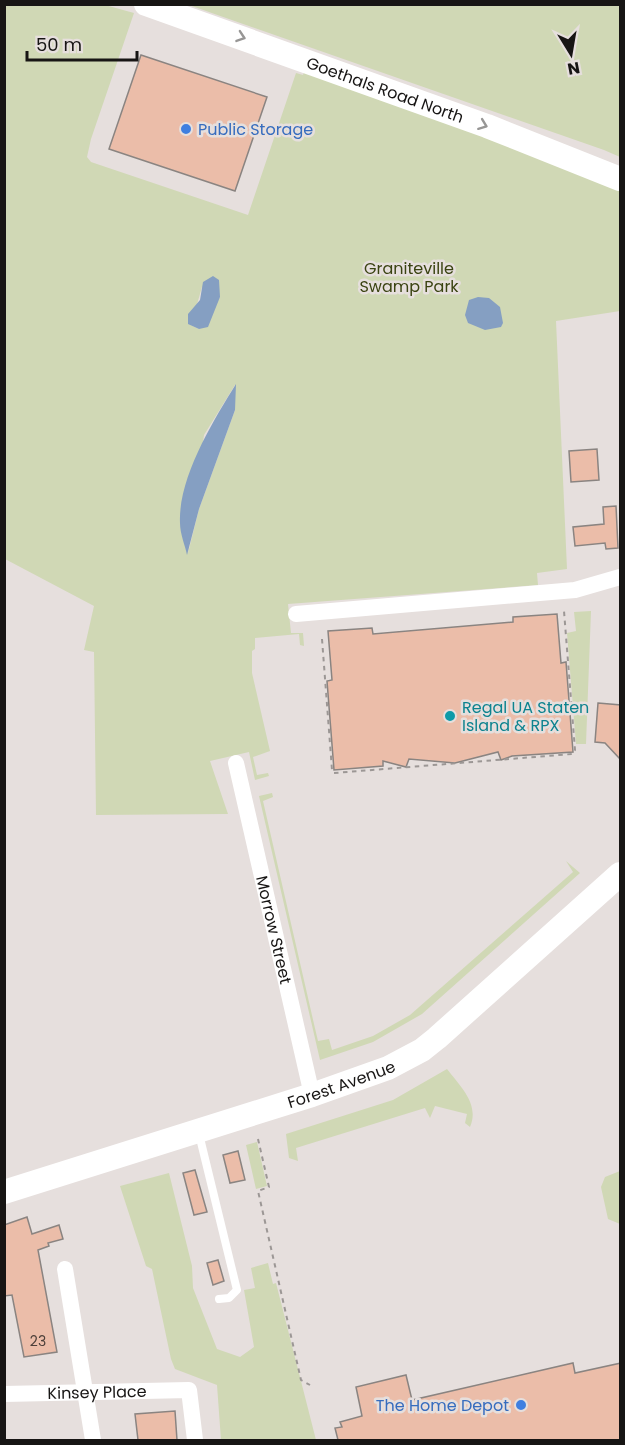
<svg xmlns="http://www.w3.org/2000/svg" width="625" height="1445" font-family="Poppins,sans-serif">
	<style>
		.green { fill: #d0d8b5; fill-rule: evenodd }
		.water { fill: #859fc2 }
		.building { fill: #ebbda9; stroke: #8a8481; stroke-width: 1.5 }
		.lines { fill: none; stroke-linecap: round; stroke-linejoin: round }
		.path { stroke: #9c9795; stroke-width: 2; stroke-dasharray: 4.5 4.5; stroke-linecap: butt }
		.service { stroke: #fff; stroke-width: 8 }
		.minor { stroke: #fff; stroke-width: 16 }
		.secondary { stroke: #fff; stroke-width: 24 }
		.oneway { stroke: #979695 }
		.shop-dot { fill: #3f7fe0; stroke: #e6dfdd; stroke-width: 2 }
		.culture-dot { fill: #0f9aa8; stroke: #e6dfdd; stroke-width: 2 }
		.labels { text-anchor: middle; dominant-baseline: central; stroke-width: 5; stroke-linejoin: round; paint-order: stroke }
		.number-label { font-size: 14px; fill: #4c3f39 }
		.street-label { font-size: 16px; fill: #171514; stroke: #e6dfdd }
		.shop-label { font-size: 16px; fill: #366cbe; stroke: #e6dfdd; text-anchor: start }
		.park-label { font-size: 16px; fill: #3a4311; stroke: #e6dfdd }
		.culture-label { font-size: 16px; fill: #0d838f; stroke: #e6dfdd; text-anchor: start }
	</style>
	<rect width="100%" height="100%" fill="#e6dfdd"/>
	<path class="green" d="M 4,5 L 105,5 L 134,13 L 91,139 L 87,157 L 91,162 L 248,215 L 296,73 L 303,75 L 306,67 L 620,186 L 620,311 L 556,321 L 567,569 L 537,573 L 538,585 L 288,604 L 291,633 L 303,633 L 304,646 L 300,645 L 299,634 L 255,638 L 255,649 L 252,651 L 252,673 L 270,751 L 253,757 L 257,775 L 268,773 L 269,776 L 255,780 L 249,752 L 210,761 L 228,814 L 96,815 L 94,652 L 84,650 L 94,606 L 5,559 ZM 202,287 L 220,297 L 199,329 L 191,325 ZM 235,385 L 235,410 L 199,509 L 188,553 L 204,435 Z
		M 189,5 L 620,5 L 620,157 L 604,150 Z
		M 591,611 L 586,744 L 576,744 L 567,633 L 576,631 L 574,612 Z
		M 272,793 L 273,797 L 263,801 L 314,1024 L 318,1041 L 329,1039 L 332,1050 L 373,1036 L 410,1015 L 573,872 L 566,861 L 580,873 L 422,1014 L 373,1042 L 320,1060 L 259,796 Z
		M 447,1069 C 460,1086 480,1104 470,1127 L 465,1123 L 467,1114 L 435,1106 L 430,1118 L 425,1108 L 296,1148 L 298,1161 L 289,1158 L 286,1134 L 393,1100 Z
		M 257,1142 L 267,1186 L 256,1189 L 246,1145 Z
		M 620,1171 L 620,1224 L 608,1219 L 601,1187 L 605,1177 Z
		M 169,1173 L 192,1266 L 193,1288 L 217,1349 L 240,1357 L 254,1347 L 244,1290 L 255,1288 L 251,1268 L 268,1263 L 273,1284 L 276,1283 L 316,1440 L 221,1440 L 217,1385 L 175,1369 L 171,1359 L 152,1269 L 146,1266 L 120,1186 Z"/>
	<path class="water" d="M 213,276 L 219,280 L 220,297 L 208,327 L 199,329 L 188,324 L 188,314 L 200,300 L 203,282 Z
		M 478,297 L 489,298 L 500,307 L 503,323 L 501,327 L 485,330 L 468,323 L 465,315 L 469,300 Z
		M 236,384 L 235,410 L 199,509 L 187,555 C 185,545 180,534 180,523 C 178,478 213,421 236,384 Z"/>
	<path class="building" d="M 141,55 L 267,97 L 235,191 L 109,149 Z
		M 597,449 L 599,480 L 571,482 L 569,451 Z
		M 616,506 L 618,548 L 606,549 L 605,543 L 575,546 L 573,527 L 604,524 L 603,507 Z
		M 557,614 L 561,663 L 566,662 L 573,752 L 512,756 L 501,760 L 498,752 L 455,763 L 409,759 L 406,767 L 383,761 L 383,766 L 334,770 L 327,681 L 332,680 L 328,631 L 372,628 L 373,634 L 513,622 L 513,617 Z
		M 598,703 L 621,705 L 621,760 L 605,743 L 595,742 Z
		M 238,1151 L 245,1180 L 230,1183 L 223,1155 Z
		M 195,1170 L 207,1212 L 194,1215 L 183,1173 Z
		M 27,1217 L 32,1234 L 59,1225 L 63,1239 L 48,1243 L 49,1246 L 38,1250 L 57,1352 L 24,1357 L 12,1295 L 4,1296 L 4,1225 Z
		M 218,1260 L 224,1281 L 213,1285 L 207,1263 Z
		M 573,1363 L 575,1373 L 621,1363 L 621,1440 L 338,1440 L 335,1428 L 342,1427 L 340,1422 L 362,1416 L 356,1387 L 406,1375 L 412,1400 Z
		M 175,1411 L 177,1440 L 138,1440 L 135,1414 Z"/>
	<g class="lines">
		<path class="path" d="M 322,639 L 332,770 L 334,773 L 572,754 L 575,750 L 564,611
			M 258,1139 L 269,1187 L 258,1191 L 301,1380 L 310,1385"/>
		<path class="service" d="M 199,1134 L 237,1290 L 229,1298 L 219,1299"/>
		<g class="minor">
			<path d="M 296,614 L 575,590 L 620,577"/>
			<path id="s1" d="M 236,763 L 312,1095"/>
			<path d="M 65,1269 L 93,1440"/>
			<path id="s2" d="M 4,1394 L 189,1390 L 195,1440"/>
		</g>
		<g class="secondary">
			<path id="s3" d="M 146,4 L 487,126 L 620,179"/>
			<path id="s4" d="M 4,1192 L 312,1095 L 388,1068 L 422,1050 L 437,1038 L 620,874"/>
		</g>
	</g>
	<defs><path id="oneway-chevron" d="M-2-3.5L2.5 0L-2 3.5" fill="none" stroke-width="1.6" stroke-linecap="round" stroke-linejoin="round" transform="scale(1.5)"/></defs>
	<g class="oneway">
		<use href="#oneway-chevron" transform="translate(241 37) rotate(19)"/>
		<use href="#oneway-chevron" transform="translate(483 125) rotate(21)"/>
	</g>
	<g class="shop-dot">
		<circle cx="186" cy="129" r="6"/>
		<circle cx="521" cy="1405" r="6"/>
	</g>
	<circle class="culture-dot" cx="450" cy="716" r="6"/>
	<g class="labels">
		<g class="number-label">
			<text x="38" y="1341">23</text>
		</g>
		<g class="street-label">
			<text stroke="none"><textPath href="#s3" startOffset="254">Goethals Road North</textPath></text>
			<text stroke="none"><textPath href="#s1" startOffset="171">Morrow Street</textPath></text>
			<text stroke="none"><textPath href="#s4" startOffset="354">Forest Avenue</textPath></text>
			<text stroke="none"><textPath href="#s2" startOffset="93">Kinsey Place</textPath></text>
		</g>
		<g class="shop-label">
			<text x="198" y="129">Public Storage</text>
			<text x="509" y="1405" text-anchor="end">The Home Depot</text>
		</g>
		<g class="park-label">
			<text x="409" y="268">Graniteville<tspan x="409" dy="18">Swamp Park</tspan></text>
		</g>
		<g class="culture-label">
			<text x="462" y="707">Regal UA Staten<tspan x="462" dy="18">Island &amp; RPX</tspan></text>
		</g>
	</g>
	<rect width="625" height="1445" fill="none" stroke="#171514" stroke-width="12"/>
	<g transform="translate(571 54) rotate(169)" stroke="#e6dfdd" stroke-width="4.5" paint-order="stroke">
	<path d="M0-4.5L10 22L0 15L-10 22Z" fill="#171514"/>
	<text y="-9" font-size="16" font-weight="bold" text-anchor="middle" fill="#171514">N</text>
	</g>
	<path d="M27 51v9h110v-9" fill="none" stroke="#171514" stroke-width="3"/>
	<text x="36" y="51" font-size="18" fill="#171514" stroke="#e6dfdd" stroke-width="4.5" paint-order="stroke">50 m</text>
</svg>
